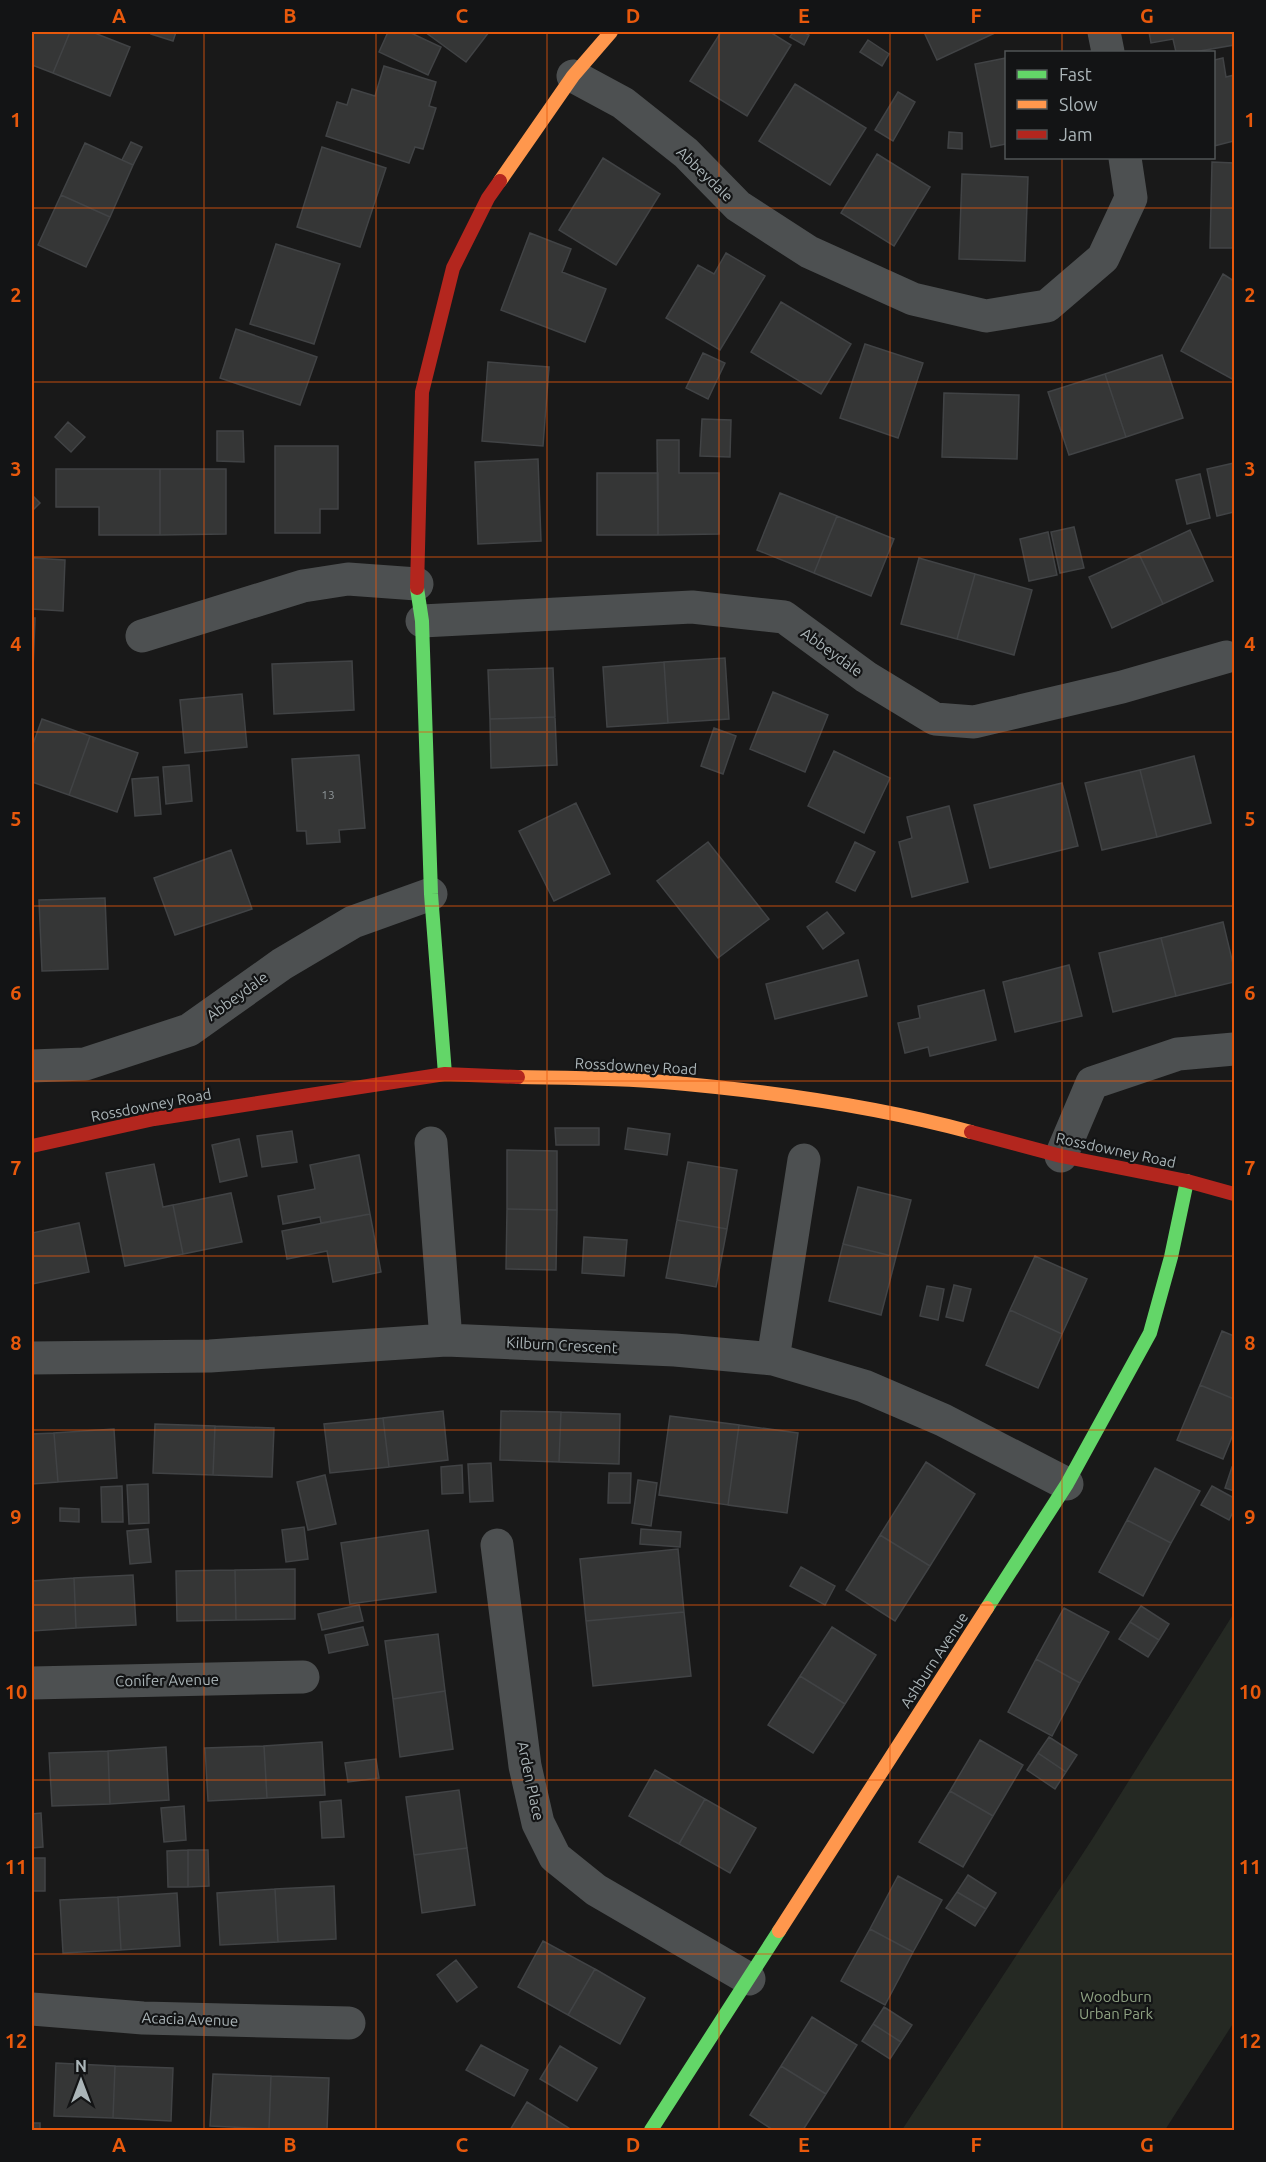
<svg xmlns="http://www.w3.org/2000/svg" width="1266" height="2162" font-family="Ubuntu,sans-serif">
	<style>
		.green { fill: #252923 }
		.building { fill: #353636; stroke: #414345; stroke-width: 1.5 }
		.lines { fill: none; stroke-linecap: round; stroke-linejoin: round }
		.street { stroke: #4d5051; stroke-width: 33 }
		.fast { stroke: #63d668; stroke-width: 14 }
		.slow { stroke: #ff974d; stroke-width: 14 }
		.jam { stroke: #b3261e; stroke-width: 14 }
		.grid { fill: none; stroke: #e8590c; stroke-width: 1.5; stroke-opacity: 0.55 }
		.labels { text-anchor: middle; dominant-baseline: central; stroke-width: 4.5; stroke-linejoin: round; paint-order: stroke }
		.number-label { font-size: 12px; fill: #8e9598 }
		.street-label { font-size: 15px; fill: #abb5b8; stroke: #131415 }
		.park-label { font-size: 15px; fill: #8fa283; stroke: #131415 }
		.neatline { fill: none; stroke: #e8590c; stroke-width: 2 }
		.grid-label { font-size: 20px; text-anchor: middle; font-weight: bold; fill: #e8590c }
	</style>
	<rect width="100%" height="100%" fill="#191919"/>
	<path class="green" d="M 1234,1613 L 1234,2022 L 1165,2130 L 902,2130 L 1093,1838 Z"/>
	<path class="building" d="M 32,32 L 70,32 L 53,73 L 32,65 Z
		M 70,32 L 92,32 L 130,47 L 110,96 L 53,73 Z
		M 152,32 L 176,32 L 173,41 L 151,34 Z
		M 388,32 L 409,32 L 441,47 L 428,75 L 379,52 Z
		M 425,32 L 489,32 L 466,62 Z
		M 721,32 L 770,32 L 791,45 L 747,116 L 690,81 Z
		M 793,32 L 803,32 L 809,35 L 804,45 L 790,37 Z
		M 924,32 L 997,32 L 937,60 Z
		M 1149,32 L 1234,32 L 1234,45 L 1194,52 L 1176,52 L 1173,39 L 1151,43 Z
		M 868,40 L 889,54 L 882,66 L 860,52 Z
		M 1006,58 L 1006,144 L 991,147 L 975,64 Z
		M 1223,58 L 1226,77 L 1234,75 L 1234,141 L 1214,146 L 1214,60 Z
		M 384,66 L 436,82 L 429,106 L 436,108 L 423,149 L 415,147 L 409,163 L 326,136 L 337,102 L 347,105 L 352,89 L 375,96 Z
		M 795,84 L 866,128 L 830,185 L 759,141 Z
		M 898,92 L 915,102 L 893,141 L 875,130 Z
		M 949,132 L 962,133 L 962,149 L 948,148 Z
		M 131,142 L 142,147 L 133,165 L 122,160 Z
		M 85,143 L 133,165 L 110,217 L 61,195 Z
		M 322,147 L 386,168 L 360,247 L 297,227 Z
		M 877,154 L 930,187 L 894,246 L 841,213 Z
		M 603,158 L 660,194 L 616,265 L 559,230 Z
		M 1212,162 L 1234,163 L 1234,248 L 1210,248 Z
		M 962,174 L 1028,177 L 1025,261 L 959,259 Z
		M 61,195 L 110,217 L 86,267 L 38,245 Z
		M 530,233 L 571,249 L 562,272 L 606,289 L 585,342 L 501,310 Z
		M 276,244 L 340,264 L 314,344 L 250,324 Z
		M 726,253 L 765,276 L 720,350 L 666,318 L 698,265 L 714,274 Z
		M 1223,274 L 1234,281 L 1234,380 L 1181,351 Z
		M 781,302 L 851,344 L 821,394 L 751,352 Z
		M 236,329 L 317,357 L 300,405 L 220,378 Z
		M 865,344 L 923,363 L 898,438 L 840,418 Z
		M 703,353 L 725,363 L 708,399 L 686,388 Z
		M 1162,355 L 1183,418 L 1126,437 L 1105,374 Z
		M 488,362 L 549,367 L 543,446 L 482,441 Z
		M 1105,374 L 1126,437 L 1069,455 L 1048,392 Z
		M 944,393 L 1019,395 L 1017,459 L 942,457 Z
		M 702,419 L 731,420 L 730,457 L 700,456 Z
		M 68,422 L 85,437 L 71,452 L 55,437 Z
		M 217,431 L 243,431 L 244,462 L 217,461 Z
		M 657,440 L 679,440 L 679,473 L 719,473 L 719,534 L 658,535 Z
		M 275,446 L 338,446 L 338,509 L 320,509 L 320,533 L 275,533 Z
		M 538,459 L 541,541 L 478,544 L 475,462 Z
		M 1234,463 L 1234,512 L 1217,516 L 1207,469 Z
		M 56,469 L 160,469 L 160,535 L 99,535 L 99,507 L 56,507 Z
		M 160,469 L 226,469 L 226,534 L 160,535 Z
		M 597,473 L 658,473 L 658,535 L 597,535 Z
		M 1200,474 L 1210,518 L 1187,524 L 1176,480 Z
		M 780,493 L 837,516 L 814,573 L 757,550 Z
		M 32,495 L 40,503 L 32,511 Z
		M 837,516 L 894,539 L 871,596 L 814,573 Z
		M 1074,527 L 1084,568 L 1060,573 L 1051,532 Z
		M 1190,530 L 1213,581 L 1163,604 L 1139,554 Z
		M 1048,532 L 1057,575 L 1029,581 L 1020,539 Z
		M 1139,554 L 1163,604 L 1112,628 L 1089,577 Z
		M 32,558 L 65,560 L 63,611 L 32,609 Z
		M 919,558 L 975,574 L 957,639 L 901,624 Z
		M 975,574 L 1032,590 L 1014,655 L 957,639 Z
		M 32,618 L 35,618 L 33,669 L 32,669 Z
		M 725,658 L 729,719 L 668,723 L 664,662 Z
		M 352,661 L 354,710 L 274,714 L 272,664 Z
		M 664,662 L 668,723 L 607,727 L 603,667 Z
		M 553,668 L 555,717 L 490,719 L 488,670 Z
		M 773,692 L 828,715 L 805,772 L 750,749 Z
		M 242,694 L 247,747 L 185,753 L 180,700 Z
		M 555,717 L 557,765 L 491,768 L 490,719 Z
		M 42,719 L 90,736 L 69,795 L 32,782 L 32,747 Z
		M 714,728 L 736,736 L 723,774 L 701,766 Z
		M 90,736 L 138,753 L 117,812 L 69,795 Z
		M 834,751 L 890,778 L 864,833 L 808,806 Z
		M 359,755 L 365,828 L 339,830 L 340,842 L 307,844 L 306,831 L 297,831 L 292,759 Z
		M 1194,756 L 1211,823 L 1157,837 L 1140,770 Z
		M 189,765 L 192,801 L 166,804 L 163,767 Z
		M 1140,770 L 1157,837 L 1102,850 L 1085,783 Z
		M 158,777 L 161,814 L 135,816 L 132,779 Z
		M 1062,783 L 1078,846 L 990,868 L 974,805 Z
		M 576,803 L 610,874 L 554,901 L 519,831 Z
		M 949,806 L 968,882 L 912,897 L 899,842 L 912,838 L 907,817 Z
		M 708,842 L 769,919 L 718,958 L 657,881 Z
		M 855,842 L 875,852 L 855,891 L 836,882 Z
		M 231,850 L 252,909 L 175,935 L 154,878 Z
		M 105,898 L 108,969 L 42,971 L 39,900 Z
		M 827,912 L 844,933 L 823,949 L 807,927 Z
		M 1223,922 L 1234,968 L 1234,982 L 1176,996 L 1161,938 Z
		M 1161,938 L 1176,996 L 1113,1012 L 1099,953 Z
		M 858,960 L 867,996 L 775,1019 L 766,984 Z
		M 1069,965 L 1082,1016 L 1015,1032 L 1003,982 Z
		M 984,990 L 996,1040 L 930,1056 L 928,1047 L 905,1053 L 898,1023 L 920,1018 L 918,1006 Z
		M 555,1128 L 599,1128 L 599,1145 L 556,1145 Z
		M 628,1128 L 670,1134 L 667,1155 L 625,1149 Z
		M 292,1131 L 297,1162 L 262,1167 L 257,1136 Z
		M 239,1139 L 247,1176 L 220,1182 L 212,1145 Z
		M 507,1150 L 557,1151 L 557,1210 L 507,1209 Z
		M 359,1155 L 370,1214 L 321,1223 L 320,1217 L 283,1224 L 278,1196 L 315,1189 L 310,1165 Z
		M 688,1162 L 737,1170 L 727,1229 L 677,1220 Z
		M 154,1164 L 163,1207 L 173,1205 L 183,1254 L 125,1266 L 106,1173 Z
		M 858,1187 L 911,1200 L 896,1257 L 843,1244 Z
		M 231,1193 L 242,1242 L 183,1254 L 173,1205 Z
		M 507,1209 L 557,1210 L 556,1270 L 506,1269 Z
		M 370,1214 L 381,1272 L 333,1282 L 327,1251 L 287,1259 L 282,1231 Z
		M 677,1220 L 727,1229 L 716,1287 L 666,1278 Z
		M 79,1223 L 89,1272 L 32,1284 L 32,1233 Z
		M 584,1237 L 627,1240 L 624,1276 L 582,1273 Z
		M 843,1244 L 896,1257 L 881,1315 L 829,1301 Z
		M 1035,1256 L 1087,1279 L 1062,1334 L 1010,1310 Z
		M 954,1285 L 971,1289 L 963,1321 L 946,1317 Z
		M 927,1286 L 944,1289 L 938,1320 L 920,1316 Z
		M 1010,1310 L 1062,1334 L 1038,1388 L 986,1365 Z
		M 1222,1331 L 1234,1336 L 1234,1399 L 1200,1385 Z
		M 1200,1385 L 1234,1399 L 1234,1432 L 1223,1459 L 1177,1440 Z
		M 443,1411 L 448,1460 L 389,1467 L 383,1418 Z
		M 501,1411 L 561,1412 L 559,1462 L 500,1460 Z
		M 561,1412 L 620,1414 L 619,1464 L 559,1462 Z
		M 670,1416 L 739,1425 L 728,1505 L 659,1495 Z
		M 383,1418 L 389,1467 L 330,1473 L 324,1424 Z
		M 155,1424 L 215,1426 L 213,1475 L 153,1473 Z
		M 739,1425 L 798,1433 L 787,1513 L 728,1505 Z
		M 215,1426 L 274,1428 L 272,1477 L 213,1475 Z
		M 114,1429 L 117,1478 L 58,1482 L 54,1433 Z
		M 54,1433 L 58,1482 L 32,1484 L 32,1434 Z
		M 926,1462 L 975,1494 L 930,1566 L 880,1535 Z
		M 491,1463 L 493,1501 L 470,1502 L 468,1464 Z
		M 462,1465 L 463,1493 L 442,1494 L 441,1467 Z
		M 1232,1467 L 1234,1468 L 1234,1491 L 1225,1488 Z
		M 1155,1468 L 1200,1491 L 1171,1543 L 1127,1520 Z
		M 609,1473 L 631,1473 L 630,1503 L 608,1503 Z
		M 325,1475 L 336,1524 L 308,1530 L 297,1482 Z
		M 638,1480 L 657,1483 L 651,1526 L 632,1523 Z
		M 148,1484 L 149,1523 L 129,1524 L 127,1485 Z
		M 122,1486 L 123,1522 L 102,1522 L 101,1487 Z
		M 1212,1486 L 1234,1498 L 1234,1510 L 1229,1520 L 1201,1505 Z
		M 60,1508 L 79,1509 L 79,1522 L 60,1521 Z
		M 1127,1520 L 1171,1543 L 1143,1596 L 1099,1572 Z
		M 304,1527 L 308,1559 L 286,1562 L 282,1530 Z
		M 148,1529 L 151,1562 L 130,1564 L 127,1531 Z
		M 641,1529 L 681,1532 L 680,1547 L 640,1544 Z
		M 428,1530 L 436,1592 L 350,1604 L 341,1543 Z
		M 880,1535 L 930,1566 L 895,1621 L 846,1590 Z
		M 678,1549 L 684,1612 L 586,1621 L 580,1559 Z
		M 801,1567 L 835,1586 L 825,1605 L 790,1586 Z
		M 295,1569 L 295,1619 L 236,1620 L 235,1570 Z
		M 235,1570 L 236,1620 L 177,1621 L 176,1571 Z
		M 133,1575 L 136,1625 L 76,1628 L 74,1578 Z
		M 74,1578 L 76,1628 L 32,1631 L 32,1581 Z
		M 359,1605 L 363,1621 L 322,1630 L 318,1614 Z
		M 1141,1606 L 1169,1624 L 1159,1640 L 1130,1622 Z
		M 1064,1608 L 1109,1632 L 1080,1683 L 1036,1659 Z
		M 684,1612 L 691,1676 L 593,1686 L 586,1621 Z
		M 1130,1622 L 1159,1640 L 1148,1657 L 1119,1639 Z
		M 363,1627 L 368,1645 L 329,1653 L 325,1635 Z
		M 832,1627 L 876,1655 L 845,1704 L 800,1676 Z
		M 438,1634 L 445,1691 L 393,1699 L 385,1641 Z
		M 1036,1659 L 1080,1683 L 1052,1736 L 1008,1712 Z
		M 800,1676 L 845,1704 L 813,1753 L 768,1725 Z
		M 445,1691 L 453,1749 L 400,1757 L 393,1699 Z
		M 1049,1737 L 1077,1755 L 1066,1772 L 1038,1753 Z
		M 980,1740 L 1023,1765 L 993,1816 L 950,1791 Z
		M 322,1742 L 325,1795 L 267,1798 L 264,1746 Z
		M 264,1746 L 267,1798 L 208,1801 L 205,1748 Z
		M 166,1747 L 169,1800 L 110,1804 L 108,1751 Z
		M 108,1751 L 110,1804 L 52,1806 L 49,1753 Z
		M 1038,1753 L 1066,1772 L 1055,1789 L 1027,1770 Z
		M 376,1759 L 379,1778 L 348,1782 L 345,1763 Z
		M 655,1770 L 705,1799 L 679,1844 L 629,1816 Z
		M 459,1790 L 467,1848 L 414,1855 L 406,1797 Z
		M 950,1791 L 993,1816 L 963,1867 L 919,1842 Z
		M 705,1799 L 756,1828 L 730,1873 L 679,1844 Z
		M 341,1800 L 344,1837 L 322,1838 L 320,1802 Z
		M 184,1806 L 186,1840 L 164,1842 L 161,1808 Z
		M 41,1813 L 43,1847 L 32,1848 L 32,1814 Z
		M 467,1848 L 475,1905 L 422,1913 L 414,1855 Z
		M 188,1850 L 208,1850 L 209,1886 L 188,1887 Z
		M 188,1850 L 188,1887 L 168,1887 L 167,1851 Z
		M 32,1858 L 45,1858 L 45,1891 L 32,1891 Z
		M 968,1875 L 996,1893 L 986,1909 L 957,1892 Z
		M 898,1876 L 942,1900 L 913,1952 L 870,1929 Z
		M 334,1886 L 336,1939 L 278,1942 L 275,1889 Z
		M 275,1889 L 278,1942 L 220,1945 L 217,1893 Z
		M 957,1892 L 986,1909 L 975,1926 L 946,1908 Z
		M 177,1893 L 180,1946 L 121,1950 L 118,1897 Z
		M 118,1897 L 121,1950 L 63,1953 L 60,1900 Z
		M 870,1929 L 913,1952 L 885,2005 L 841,1981 Z
		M 543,1941 L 595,1969 L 568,2015 L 518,1987 Z
		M 456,1960 L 477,1987 L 457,2002 L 437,1975 Z
		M 595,1969 L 645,1998 L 620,2044 L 568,2015 Z
		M 884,2007 L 912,2025 L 901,2042 L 873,2024 Z
		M 812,2017 L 857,2045 L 826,2094 L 781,2066 Z
		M 873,2024 L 901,2042 L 890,2059 L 862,2041 Z
		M 481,2045 L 528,2070 L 514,2096 L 466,2070 Z
		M 560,2046 L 597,2068 L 577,2101 L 540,2079 Z
		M 56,2063 L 115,2066 L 113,2118 L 54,2116 Z
		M 115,2066 L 173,2068 L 171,2121 L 113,2118 Z
		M 781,2066 L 826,2094 L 803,2130 L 773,2130 L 750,2115 Z
		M 213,2074 L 271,2076 L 269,2129 L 210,2126 Z
		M 271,2076 L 329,2078 L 327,2130 L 269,2129 Z
		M 527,2102 L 572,2130 L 510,2130 Z
		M 32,2123 L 40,2123 L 40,2130 L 32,2130 Z"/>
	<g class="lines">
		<path class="street" d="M 1104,32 L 1108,52
			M 573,76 L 623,103 L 686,153 L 738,206 L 809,252 L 913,299 L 986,316 L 1047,306 L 1103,258 L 1131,198 L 1125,158
			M 422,621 L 692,607 L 784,617 L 866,677 L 935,719 L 974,722 L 1122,687 L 1226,657
			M 142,636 L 303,586 L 348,579 L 417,584
			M 32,1066 L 85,1064 L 189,1030 L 282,964 L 353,922 L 431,894
			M 431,1143 L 446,1340
			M 1061,1156 L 1092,1083 L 1178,1054 L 1234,1049
			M 32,1358 L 210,1356 L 446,1340 L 675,1350 L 773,1359 L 864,1386 L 943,1420 L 1067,1484
			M 773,1359 L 804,1160
			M 497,1545 L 525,1766 L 538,1823 L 555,1857 L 596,1890 L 749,1979
			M 32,1683 L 303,1677
			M 32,2009 L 143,2018 L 349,2023"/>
		<path class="fast" d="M 417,588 L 422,621 L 431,894 L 445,1074
			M 987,1608 L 1067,1484 L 1150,1333 L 1171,1257 L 1187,1181
			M 651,2130 L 779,1931"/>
		<path class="slow" d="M 500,181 L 573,76 L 611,32
			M 518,1077 C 567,1078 616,1078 664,1082 C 768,1091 871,1105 971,1132
			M 779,1931 L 987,1608"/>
		<path class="jam" d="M 417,588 L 422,392 L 453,268 L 488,198 L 500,181
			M 971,1132 L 1061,1156 L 1187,1181 L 1234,1194
			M 32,1146 L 154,1119 L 445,1074 L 518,1077"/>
	</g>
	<path class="grid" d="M 204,32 L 204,2130M 376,32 L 376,2130M 547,32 L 547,2130M 719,32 L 719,2130M 890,32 L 890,2130M 1062,32 L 1062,52M 1062,158 L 1062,2130M 32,208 L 1234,208M 32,382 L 1234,382M 32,557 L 1234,557M 32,732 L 1234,732M 32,906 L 1234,906M 32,1081 L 1234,1081M 32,1256 L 1234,1256M 32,1430 L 1234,1430M 32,1605 L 1234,1605M 32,1780 L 1234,1780M 32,1954 L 1234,1954"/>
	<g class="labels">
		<g class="number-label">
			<text x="328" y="794">13</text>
		</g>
		<g class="street-label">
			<text transform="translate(705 174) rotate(44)">Abbeydale</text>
			<text transform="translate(832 652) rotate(36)">Abbeydale</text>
			<text transform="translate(237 996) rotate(-36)">Abbeydale</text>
			<text transform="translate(636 1066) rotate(3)">Rossdowney Road</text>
			<text transform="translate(151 1105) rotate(-11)">Rossdowney Road</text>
			<text transform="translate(1116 1150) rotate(12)">Rossdowney Road</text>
			<text transform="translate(562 1345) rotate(3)">Kilburn Crescent</text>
			<text transform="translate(934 1660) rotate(-57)">Ashburn Avenue</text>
			<text transform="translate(167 1680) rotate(-1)">Conifer Avenue</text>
			<text transform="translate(531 1781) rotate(78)">Arden Place</text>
			<text transform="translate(190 2019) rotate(2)">Acacia Avenue</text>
		</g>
		<g class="park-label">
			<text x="1116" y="1996">Woodburn<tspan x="1116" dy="17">Urban Park</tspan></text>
		</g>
	</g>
	<rect width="1266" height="2162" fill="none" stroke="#131415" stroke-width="66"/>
	<rect x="1005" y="51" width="210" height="108" fill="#131415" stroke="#505456" stroke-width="1.5"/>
	<rect x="1017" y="70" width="30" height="9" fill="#63d668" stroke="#505456" stroke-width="1.5"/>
	<text x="1059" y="81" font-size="18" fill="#abb5b8">Fast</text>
	<rect x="1017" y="100" width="30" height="9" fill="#ff974d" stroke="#505456" stroke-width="1.5"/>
	<text x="1059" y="111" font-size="18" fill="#abb5b8">Slow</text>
	<rect x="1017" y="130" width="30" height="9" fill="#b3261e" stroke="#505456" stroke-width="1.5"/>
	<text x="1059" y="141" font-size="18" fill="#abb5b8">Jam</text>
	<g transform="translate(81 2081)" stroke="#131415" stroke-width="4.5" paint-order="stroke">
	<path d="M0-4.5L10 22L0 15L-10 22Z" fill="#abb5b8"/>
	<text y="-9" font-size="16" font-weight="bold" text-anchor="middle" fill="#abb5b8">N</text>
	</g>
	<rect x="33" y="33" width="1200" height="2096" class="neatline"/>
	<g class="grid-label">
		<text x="119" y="23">A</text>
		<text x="290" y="23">B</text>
		<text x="462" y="23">C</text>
		<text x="633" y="23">D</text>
		<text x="804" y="23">E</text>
		<text x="976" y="23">F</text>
		<text x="1147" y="23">G</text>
		<text x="16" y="127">1</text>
		<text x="1250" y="127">1</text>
		<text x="16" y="302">2</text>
		<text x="1250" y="302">2</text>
		<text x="16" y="476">3</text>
		<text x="1250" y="476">3</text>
		<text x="16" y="651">4</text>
		<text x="1250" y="651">4</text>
		<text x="16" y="826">5</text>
		<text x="1250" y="826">5</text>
		<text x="16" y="1000">6</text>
		<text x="1250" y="1000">6</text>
		<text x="16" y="1175">7</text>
		<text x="1250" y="1175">7</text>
		<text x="16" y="1350">8</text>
		<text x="1250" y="1350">8</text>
		<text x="16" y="1524">9</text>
		<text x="1250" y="1524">9</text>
		<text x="16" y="1699">10</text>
		<text x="1250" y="1699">10</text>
		<text x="16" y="1874">11</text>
		<text x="1250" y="1874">11</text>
		<text x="16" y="2048">12</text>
		<text x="1250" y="2048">12</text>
		<text x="119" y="2152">A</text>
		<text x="290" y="2152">B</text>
		<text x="462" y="2152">C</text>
		<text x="633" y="2152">D</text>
		<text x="804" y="2152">E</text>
		<text x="976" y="2152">F</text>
		<text x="1147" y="2152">G</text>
	</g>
</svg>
